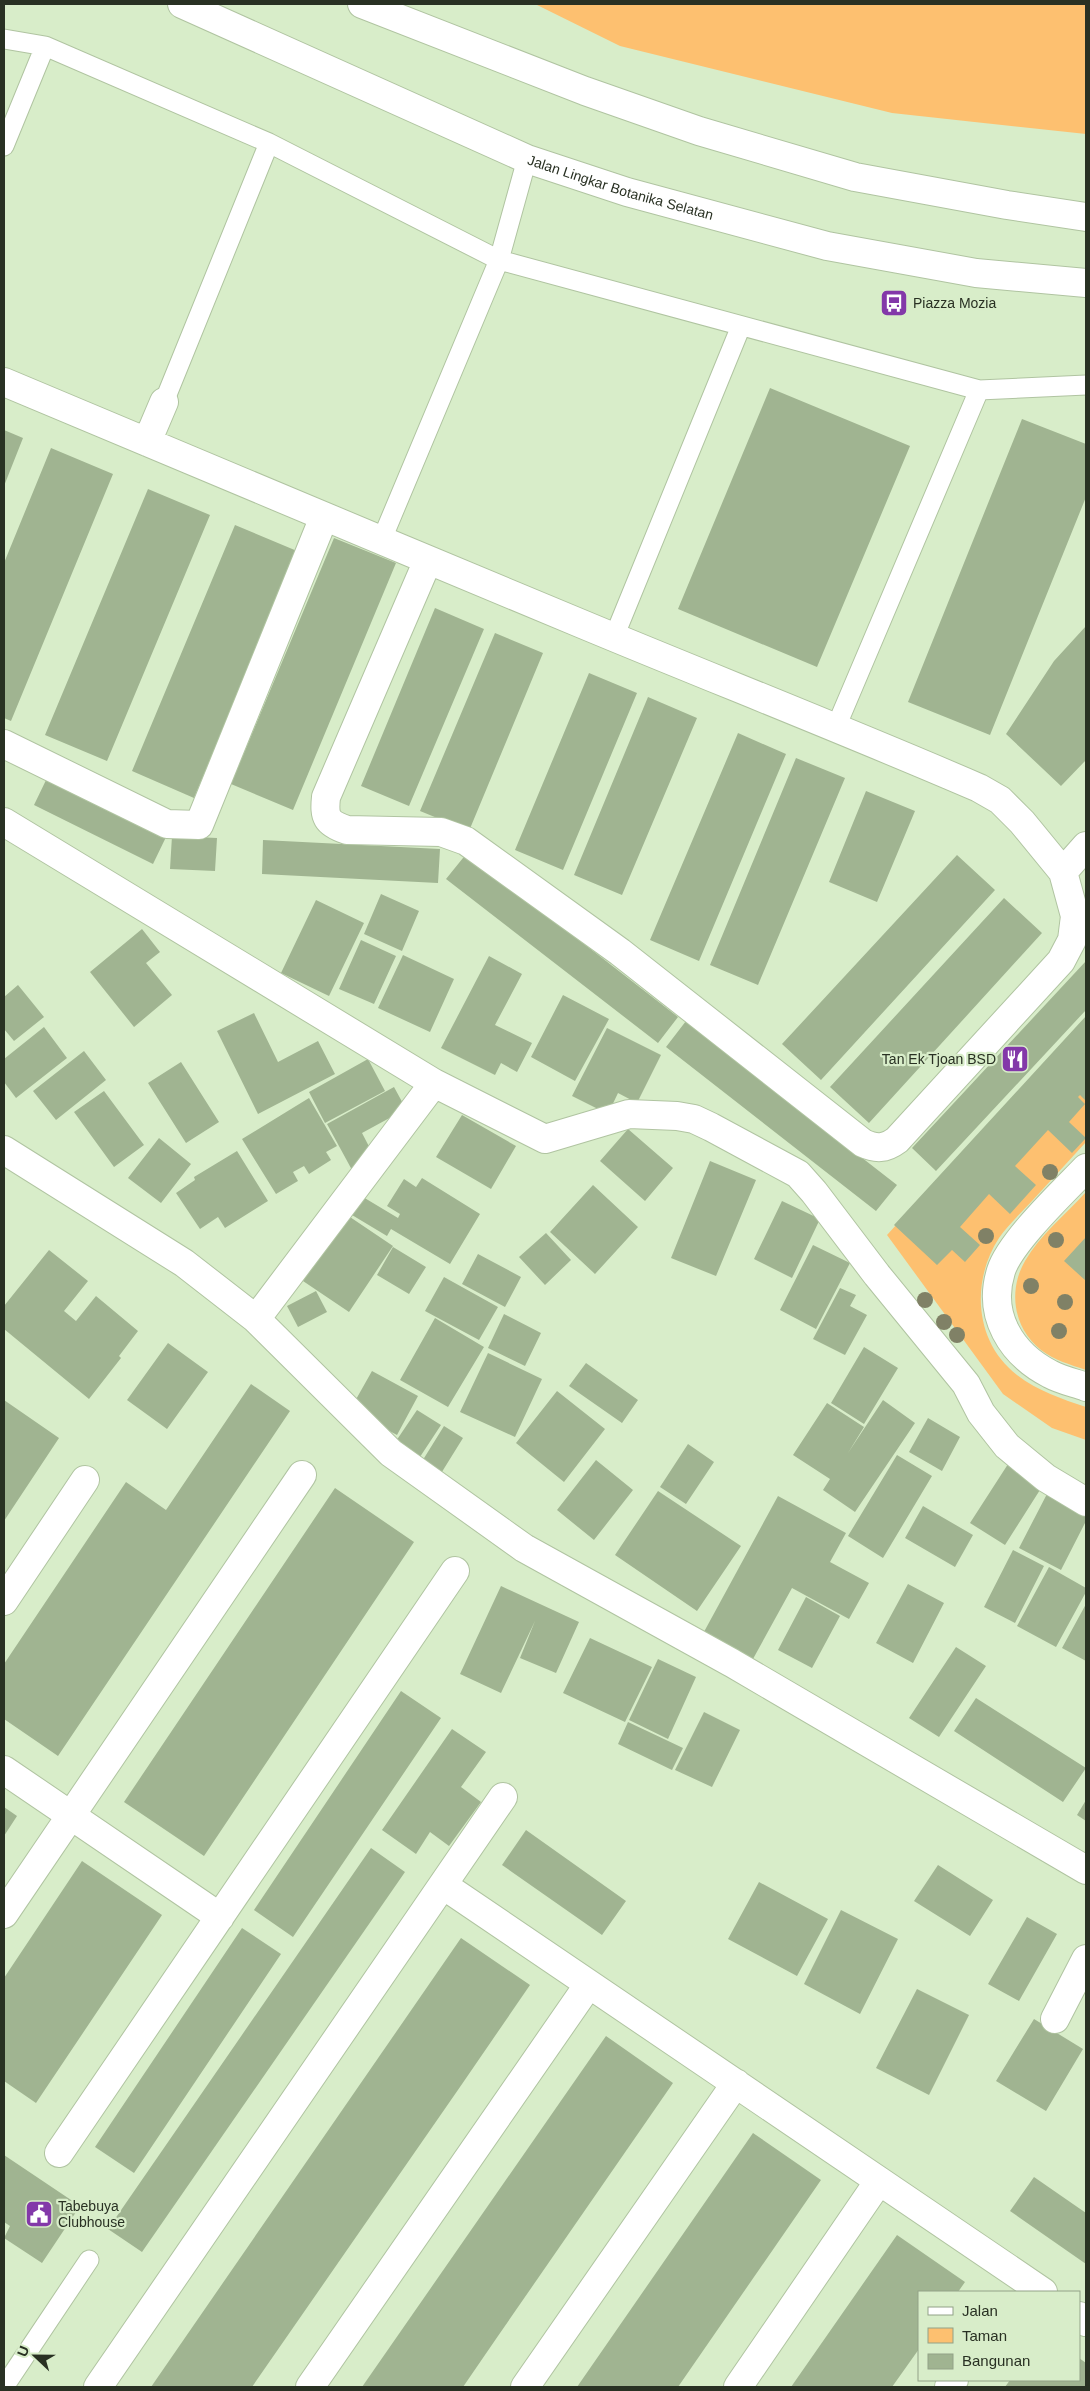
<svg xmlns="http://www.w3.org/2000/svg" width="1090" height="2391" font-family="Helvetica,sans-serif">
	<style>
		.green { fill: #fdc070 }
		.building { fill: #a0b491 }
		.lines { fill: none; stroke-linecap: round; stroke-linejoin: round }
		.service-casing { stroke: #b0c4a1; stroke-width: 21 }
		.minor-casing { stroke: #b0c4a1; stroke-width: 30 }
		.tertiary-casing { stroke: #b0c4a1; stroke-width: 30 }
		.service { stroke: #fff; stroke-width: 19 }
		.minor { stroke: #fff; stroke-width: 28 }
		.tertiary { stroke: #fff; stroke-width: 28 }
		.tree { fill: #808166 }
		.labels { text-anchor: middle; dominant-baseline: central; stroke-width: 4.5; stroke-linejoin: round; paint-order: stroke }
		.street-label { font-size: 14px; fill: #293123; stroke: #d8edc9 }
		.poi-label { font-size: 14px; fill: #293123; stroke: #d8edc9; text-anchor: start }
	</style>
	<rect width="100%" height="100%" fill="#d8edc9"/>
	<path class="green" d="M 535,4 L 1086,4 L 1086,134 L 892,113 L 620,46 Z
		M 1086,1017 L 1086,1142 C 1068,1162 1050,1181 1032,1201 C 1021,1213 1008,1225 999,1238 C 971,1281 974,1342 1017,1375 C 1038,1391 1062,1399 1086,1407 L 1086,1440 L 1052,1428 L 1003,1394 L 887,1235 Z
		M 1086,1192 L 1086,1370 C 1071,1365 1054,1360 1041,1350 C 1013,1328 1008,1290 1025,1261 C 1040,1235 1066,1214 1086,1192 Z"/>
	<path class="building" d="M 770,388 L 910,446 L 817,667 L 678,609 Z
		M 1022,419 L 1086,444 L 1086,497 L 990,735 L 908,702 Z
		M 4,430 L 23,438 L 4,486 Z
		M 51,448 L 113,474 L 11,721 L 4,718 L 4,563 Z
		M 148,489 L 210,515 L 107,761 L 45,735 Z
		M 235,525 L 297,551 L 194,798 L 132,771 Z
		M 334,538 L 396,563 L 293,810 L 231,784 Z
		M 435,608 L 484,629 L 409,806 L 361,786 Z
		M 1086,626 L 1086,760 L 1061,786 L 1006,734 L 1054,661 Z
		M 495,633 L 543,653 L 469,831 L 420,811 Z
		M 589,673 L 637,693 L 563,870 L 515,850 Z
		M 648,697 L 697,718 L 622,895 L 574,875 Z
		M 738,733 L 786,754 L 699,961 L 650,940 Z
		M 796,758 L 845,778 L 758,985 L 710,965 Z
		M 48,776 L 167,835 L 153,864 L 34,805 Z
		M 866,791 L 915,811 L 877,902 L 829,882 Z
		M 172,836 L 217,838 L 215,871 L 170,869 Z
		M 263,840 L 440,849 L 438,883 L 262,874 Z
		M 467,853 L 678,1017 L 658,1043 L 446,879 Z
		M 957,855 L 995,890 L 821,1080 L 782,1044 Z
		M 381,894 L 419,911 L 402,951 L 364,934 Z
		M 1004,898 L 1042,933 L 869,1123 L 830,1087 Z
		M 316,900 L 364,923 L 329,996 L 281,973 Z
		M 142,929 L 160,952 L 146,963 L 172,995 L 134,1027 L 90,972 Z
		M 361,940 L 396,956 L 374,1004 L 339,989 Z
		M 403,955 L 454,979 L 430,1032 L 378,1008 Z
		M 489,956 L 522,974 L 495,1025 L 532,1043 L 517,1072 L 501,1063 L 495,1075 L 441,1048 Z
		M 1086,961 L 1086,1010 L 936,1171 L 912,1148 Z
		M 18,985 L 44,1017 L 14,1041 L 4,1029 L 4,997 Z
		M 563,995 L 609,1019 L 575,1081 L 531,1057 Z
		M 254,1013 L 278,1062 L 318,1041 L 335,1074 L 258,1114 L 217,1031 Z
		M 1086,1016 L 1086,1101 L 1080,1095 L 1078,1097 L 1085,1104 L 1069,1122 L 1086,1138 L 1072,1153 L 1048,1130 L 1015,1166 L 1036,1185 L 1010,1214 L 989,1194 L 960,1227 L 980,1245 L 965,1262 L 952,1250 L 937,1265 L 894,1225 Z
		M 686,1021 L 897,1185 L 876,1211 L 666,1047 Z
		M 44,1027 L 67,1058 L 16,1098 L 4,1082 L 4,1059 Z
		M 607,1028 L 661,1055 L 637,1103 L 618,1093 L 608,1114 L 572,1096 Z
		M 84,1051 L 106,1080 L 56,1120 L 33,1091 Z
		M 368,1059 L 385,1091 L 325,1123 L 309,1092 Z
		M 181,1062 L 219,1122 L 186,1143 L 148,1083 Z
		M 394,1087 L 406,1109 L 362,1133 L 375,1158 L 352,1170 L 327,1124 Z
		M 104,1091 L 144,1145 L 114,1167 L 74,1112 Z
		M 309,1098 L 337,1146 L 326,1152 L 331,1160 L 309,1174 L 304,1166 L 293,1172 L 298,1181 L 276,1194 L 242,1139 Z
		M 462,1115 L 516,1146 L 491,1189 L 436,1157 Z
		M 628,1129 L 673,1168 L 645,1201 L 600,1161 Z
		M 159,1138 L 191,1164 L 161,1203 L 128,1178 Z
		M 237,1151 L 268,1201 L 225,1228 L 218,1217 L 200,1229 L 176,1193 L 195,1180 L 194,1177 Z
		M 710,1161 L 756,1180 L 716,1276 L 671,1258 Z
		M 422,1178 L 480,1214 L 450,1264 L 391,1229 L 387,1236 L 352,1215 L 363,1197 L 398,1218 L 400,1214 L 387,1206 L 404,1179 L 416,1187 Z
		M 593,1185 L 638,1227 L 595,1274 L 550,1232 Z
		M 782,1201 L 820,1219 L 792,1278 L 754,1259 Z
		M 347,1215 L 393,1246 L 349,1312 L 303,1281 Z
		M 546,1233 L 571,1260 L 545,1285 L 519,1257 Z
		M 1086,1237 L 1086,1281 L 1064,1261 Z
		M 813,1245 L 850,1263 L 816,1329 L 780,1310 Z
		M 393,1247 L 426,1267 L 409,1294 L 377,1275 Z
		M 49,1250 L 88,1281 L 64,1311 L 76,1321 L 96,1296 L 138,1331 L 119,1356 L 121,1358 L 89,1399 L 4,1329 L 4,1306 Z
		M 478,1254 L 521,1277 L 505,1307 L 462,1284 Z
		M 444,1277 L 498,1307 L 479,1340 L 425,1311 Z
		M 840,1288 L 856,1295 L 850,1306 L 867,1315 L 845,1355 L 813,1339 Z
		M 316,1291 L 327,1312 L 298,1327 L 287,1306 Z
		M 504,1314 L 541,1333 L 525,1366 L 488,1348 Z
		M 435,1318 L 484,1347 L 448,1407 L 400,1380 Z
		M 168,1343 L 208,1372 L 167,1429 L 127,1400 Z
		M 864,1347 L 898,1368 L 864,1424 L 831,1403 Z
		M 488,1353 L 542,1379 L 515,1437 L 460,1412 Z
		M 586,1363 L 638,1400 L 622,1423 L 569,1386 Z
		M 372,1371 L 418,1396 L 397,1435 L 350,1410 Z
		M 251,1384 L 290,1411 L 58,1756 L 4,1719 L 4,1664 L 126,1482 L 166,1510 Z
		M 557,1391 L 605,1429 L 564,1482 L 516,1443 Z
		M 4,1400 L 59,1438 L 4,1521 Z
		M 883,1400 L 915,1423 L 855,1512 L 823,1490 L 830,1479 L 793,1455 L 827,1403 L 864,1427 L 848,1453 Z
		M 417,1410 L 441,1425 L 416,1463 L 392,1447 Z
		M 928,1418 L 960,1437 L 942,1471 L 909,1452 Z
		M 444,1426 L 463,1438 L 440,1475 L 421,1463 Z
		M 688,1444 L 714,1462 L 686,1504 L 660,1487 Z
		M 897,1455 L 932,1476 L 883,1558 L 848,1536 Z
		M 596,1460 L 633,1490 L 594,1540 L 557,1510 Z
		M 1010,1461 L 1045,1482 L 1005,1545 L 970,1523 Z
		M 335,1488 L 414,1542 L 204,1856 L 124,1802 Z
		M 658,1491 L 741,1546 L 697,1611 L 615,1555 Z
		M 1048,1492 L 1086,1512 L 1086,1521 L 1061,1570 L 1019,1548 Z
		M 778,1496 L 846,1533 L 830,1562 L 869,1583 L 849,1619 L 792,1588 L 748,1668 L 699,1641 Z
		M 923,1506 L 973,1535 L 955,1567 L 905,1538 Z
		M 1013,1550 L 1044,1566 L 1015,1623 L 984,1607 Z
		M 1049,1567 L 1086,1588 L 1086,1592 L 1056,1647 L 1017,1626 Z
		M 908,1584 L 944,1603 L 913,1663 L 876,1643 Z
		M 501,1586 L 579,1622 L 556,1673 L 520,1658 L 535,1621 L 501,1693 L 460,1674 Z
		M 806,1597 L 840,1616 L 812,1668 L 778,1650 Z
		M 1086,1604 L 1086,1661 L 1062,1648 Z
		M 590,1638 L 652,1667 L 625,1722 L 563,1693 Z
		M 956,1647 L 986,1666 L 939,1737 L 909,1718 Z
		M 658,1659 L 696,1677 L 668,1739 L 629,1720 Z
		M 401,1691 L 441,1718 L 293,1937 L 254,1910 Z
		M 976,1698 L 1086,1768 L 1063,1802 L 954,1731 Z
		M 704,1712 L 740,1730 L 712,1787 L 675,1770 Z
		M 628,1722 L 683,1748 L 672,1770 L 618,1744 Z
		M 452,1729 L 486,1752 L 461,1787 L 481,1802 L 449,1846 L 430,1832 L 416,1854 L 382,1830 Z
		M 1086,1800 L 1086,1821 L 1077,1815 Z
		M 4,1807 L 17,1816 L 4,1836 Z
		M 526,1830 L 626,1901 L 602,1935 L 502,1865 Z
		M 371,1848 L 405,1872 L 142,2252 L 108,2229 Z
		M 82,1861 L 162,1915 L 36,2103 L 4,2081 L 4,1978 Z
		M 938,1865 L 993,1900 L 970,1936 L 914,1901 Z
		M 759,1882 L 828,1919 L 797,1976 L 728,1939 Z
		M 841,1910 L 898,1939 L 860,2014 L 804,1984 Z
		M 1027,1917 L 1057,1934 L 1019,2001 L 988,1984 Z
		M 242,1928 L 281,1954 L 134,2173 L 95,2147 Z
		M 461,1938 L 530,1985 L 460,2087 L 252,2387 L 151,2387 Z
		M 917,1989 L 969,2015 L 929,2095 L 876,2068 Z
		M 1034,2019 L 1083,2049 L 1046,2111 L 996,2081 Z
		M 606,2036 L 673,2083 L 498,2336 L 463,2387 L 362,2387 Z
		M 753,2133 L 821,2180 L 678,2387 L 577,2387 Z
		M 4,2155 L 80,2206 L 42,2263 L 4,2238 L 10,2226 L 4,2222 Z
		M 1034,2177 L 1086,2213 L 1086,2264 L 1010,2211 Z
		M 897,2235 L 965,2282 L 958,2292 L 919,2292 L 919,2349 L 892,2387 L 791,2387 Z
		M 1079,2358 L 1086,2363 L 1086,2387 L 1005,2387 L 1010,2380 L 1079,2380 Z"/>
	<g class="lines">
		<g class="service-casing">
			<path id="service" d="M 4,39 L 45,46 L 269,143 L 499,260 L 979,390 L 1086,385
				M 4,146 L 45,46
				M 164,402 L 269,143
				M 382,539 L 499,260 L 527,159
				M 614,637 L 741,326
				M 836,727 L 979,390
				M 4,2387 L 89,2260"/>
		</g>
		<g class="minor-casing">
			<path id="minor" d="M 4,382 C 196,462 389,544 582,624 C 714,679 847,731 979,788 L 1000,800 L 1022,822 L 1063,872 L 1075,916 L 1072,940 L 1061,961 L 897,1140 C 885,1149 876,1149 863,1143 L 620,952 L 466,841 L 441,832 L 347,830 C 326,823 324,817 326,797 L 428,560
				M 147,442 L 164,402
				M 4,744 L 167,824 L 199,825 L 324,517
				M 4,822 L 434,1083 L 256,1319
				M 1063,872 L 1086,846
				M 434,1083 L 545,1139 L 629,1114 L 677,1116 L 694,1119 L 711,1127 L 798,1174 L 814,1192 L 877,1275 L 966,1384 L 981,1413 L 1007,1446 L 1046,1478 L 1086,1502
				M 4,1150 L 184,1263 L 256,1319 L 391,1453 L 524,1548 L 732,1663 L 1086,1870
				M 1086,1168 C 1064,1191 1010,1242 1001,1271 C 987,1315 1011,1354 1050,1374 C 1061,1380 1075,1383 1086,1387
				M 4,1601 L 85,1480
				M 4,1770 L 220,1917
				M 443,1885 L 1043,2292
				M 4,1914 L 302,1475
				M 1055,2019 L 1086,1959
				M 59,2153 L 455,1571
				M 1079,2316 L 1086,2322
				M 98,2387 L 503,1797
				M 310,2387 L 589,1984
				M 525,2387 L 736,2083
				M 738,2387 L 879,2181
				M 949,2387 L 954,2380"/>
		</g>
		<g class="tertiary-casing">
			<g id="tertiary">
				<path id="s1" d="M 182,4 L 527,159 L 627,192 L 827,246 L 976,273 L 1086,283"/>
				<path d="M 362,4 L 585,91 L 699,131 L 855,177 L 1007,205 L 1086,217"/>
			</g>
		</g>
		<use href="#service" class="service"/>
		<use href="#minor" class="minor"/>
		<use href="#tertiary" class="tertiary"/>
	</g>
	<g class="tree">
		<circle cx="1050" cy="1172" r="8"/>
		<circle cx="986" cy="1236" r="8"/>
		<circle cx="1056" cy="1240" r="8"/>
		<circle cx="1031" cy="1286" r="8"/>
		<circle cx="925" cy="1300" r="8"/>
		<circle cx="1065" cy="1302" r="8"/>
		<circle cx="944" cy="1322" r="8"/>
		<circle cx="1059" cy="1331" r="8"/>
		<circle cx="957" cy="1335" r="8"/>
	</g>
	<defs>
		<g id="bus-square" transform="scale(1.4375)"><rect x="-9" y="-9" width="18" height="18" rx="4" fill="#8338a9" stroke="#d8edc9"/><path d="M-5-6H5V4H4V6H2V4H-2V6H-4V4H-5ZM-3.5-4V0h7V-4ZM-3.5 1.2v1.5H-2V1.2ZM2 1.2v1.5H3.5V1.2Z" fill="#fff"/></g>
		<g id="restaurant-square" transform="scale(1.4375)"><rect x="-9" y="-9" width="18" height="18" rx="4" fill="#8338a9" stroke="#d8edc9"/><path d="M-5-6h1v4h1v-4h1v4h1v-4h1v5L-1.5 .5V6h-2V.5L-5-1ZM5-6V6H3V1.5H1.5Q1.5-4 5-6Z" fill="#fff"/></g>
		<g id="civic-square" transform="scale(1.4375)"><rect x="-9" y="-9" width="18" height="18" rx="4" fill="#8338a9" stroke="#d8edc9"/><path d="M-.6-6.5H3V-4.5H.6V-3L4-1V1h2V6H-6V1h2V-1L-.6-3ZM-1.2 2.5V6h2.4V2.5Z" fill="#fff"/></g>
	</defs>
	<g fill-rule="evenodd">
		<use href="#bus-square" x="894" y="303"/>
		<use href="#restaurant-square" x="1015" y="1059"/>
		<use href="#civic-square" x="39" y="2214"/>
	</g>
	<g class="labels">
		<g class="street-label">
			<text stroke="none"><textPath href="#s1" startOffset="476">Jalan Lingkar Botanika Selatan</textPath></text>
		</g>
		<g class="poi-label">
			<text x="913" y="303">Piazza Mozia</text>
			<text x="996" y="1059" text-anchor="end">Tan Ek Tjoan BSD</text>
			<text x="58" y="2206">Tabebuya<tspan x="58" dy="16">Clubhouse</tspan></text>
		</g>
	</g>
	<rect width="1090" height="2391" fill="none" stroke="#293123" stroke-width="10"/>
	<rect x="918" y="2291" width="162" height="90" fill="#d8edc9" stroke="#92a287"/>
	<rect x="928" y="2307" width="25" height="8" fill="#ffffff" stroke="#92a287"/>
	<text x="962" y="2316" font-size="15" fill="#293123">Jalan</text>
	<rect x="928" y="2328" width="25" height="15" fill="#fdc070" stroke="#92a287"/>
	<text x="962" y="2341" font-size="15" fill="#293123">Taman</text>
	<rect x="928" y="2354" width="25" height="15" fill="#a0b491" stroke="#92a287"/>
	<text x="962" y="2366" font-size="15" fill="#293123">Bangunan</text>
	<g transform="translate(35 2356) rotate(292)" stroke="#d8edc9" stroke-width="4" paint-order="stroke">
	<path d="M0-4L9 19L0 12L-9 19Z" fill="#293123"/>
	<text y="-8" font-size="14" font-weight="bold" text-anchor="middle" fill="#293123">U</text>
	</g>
</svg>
